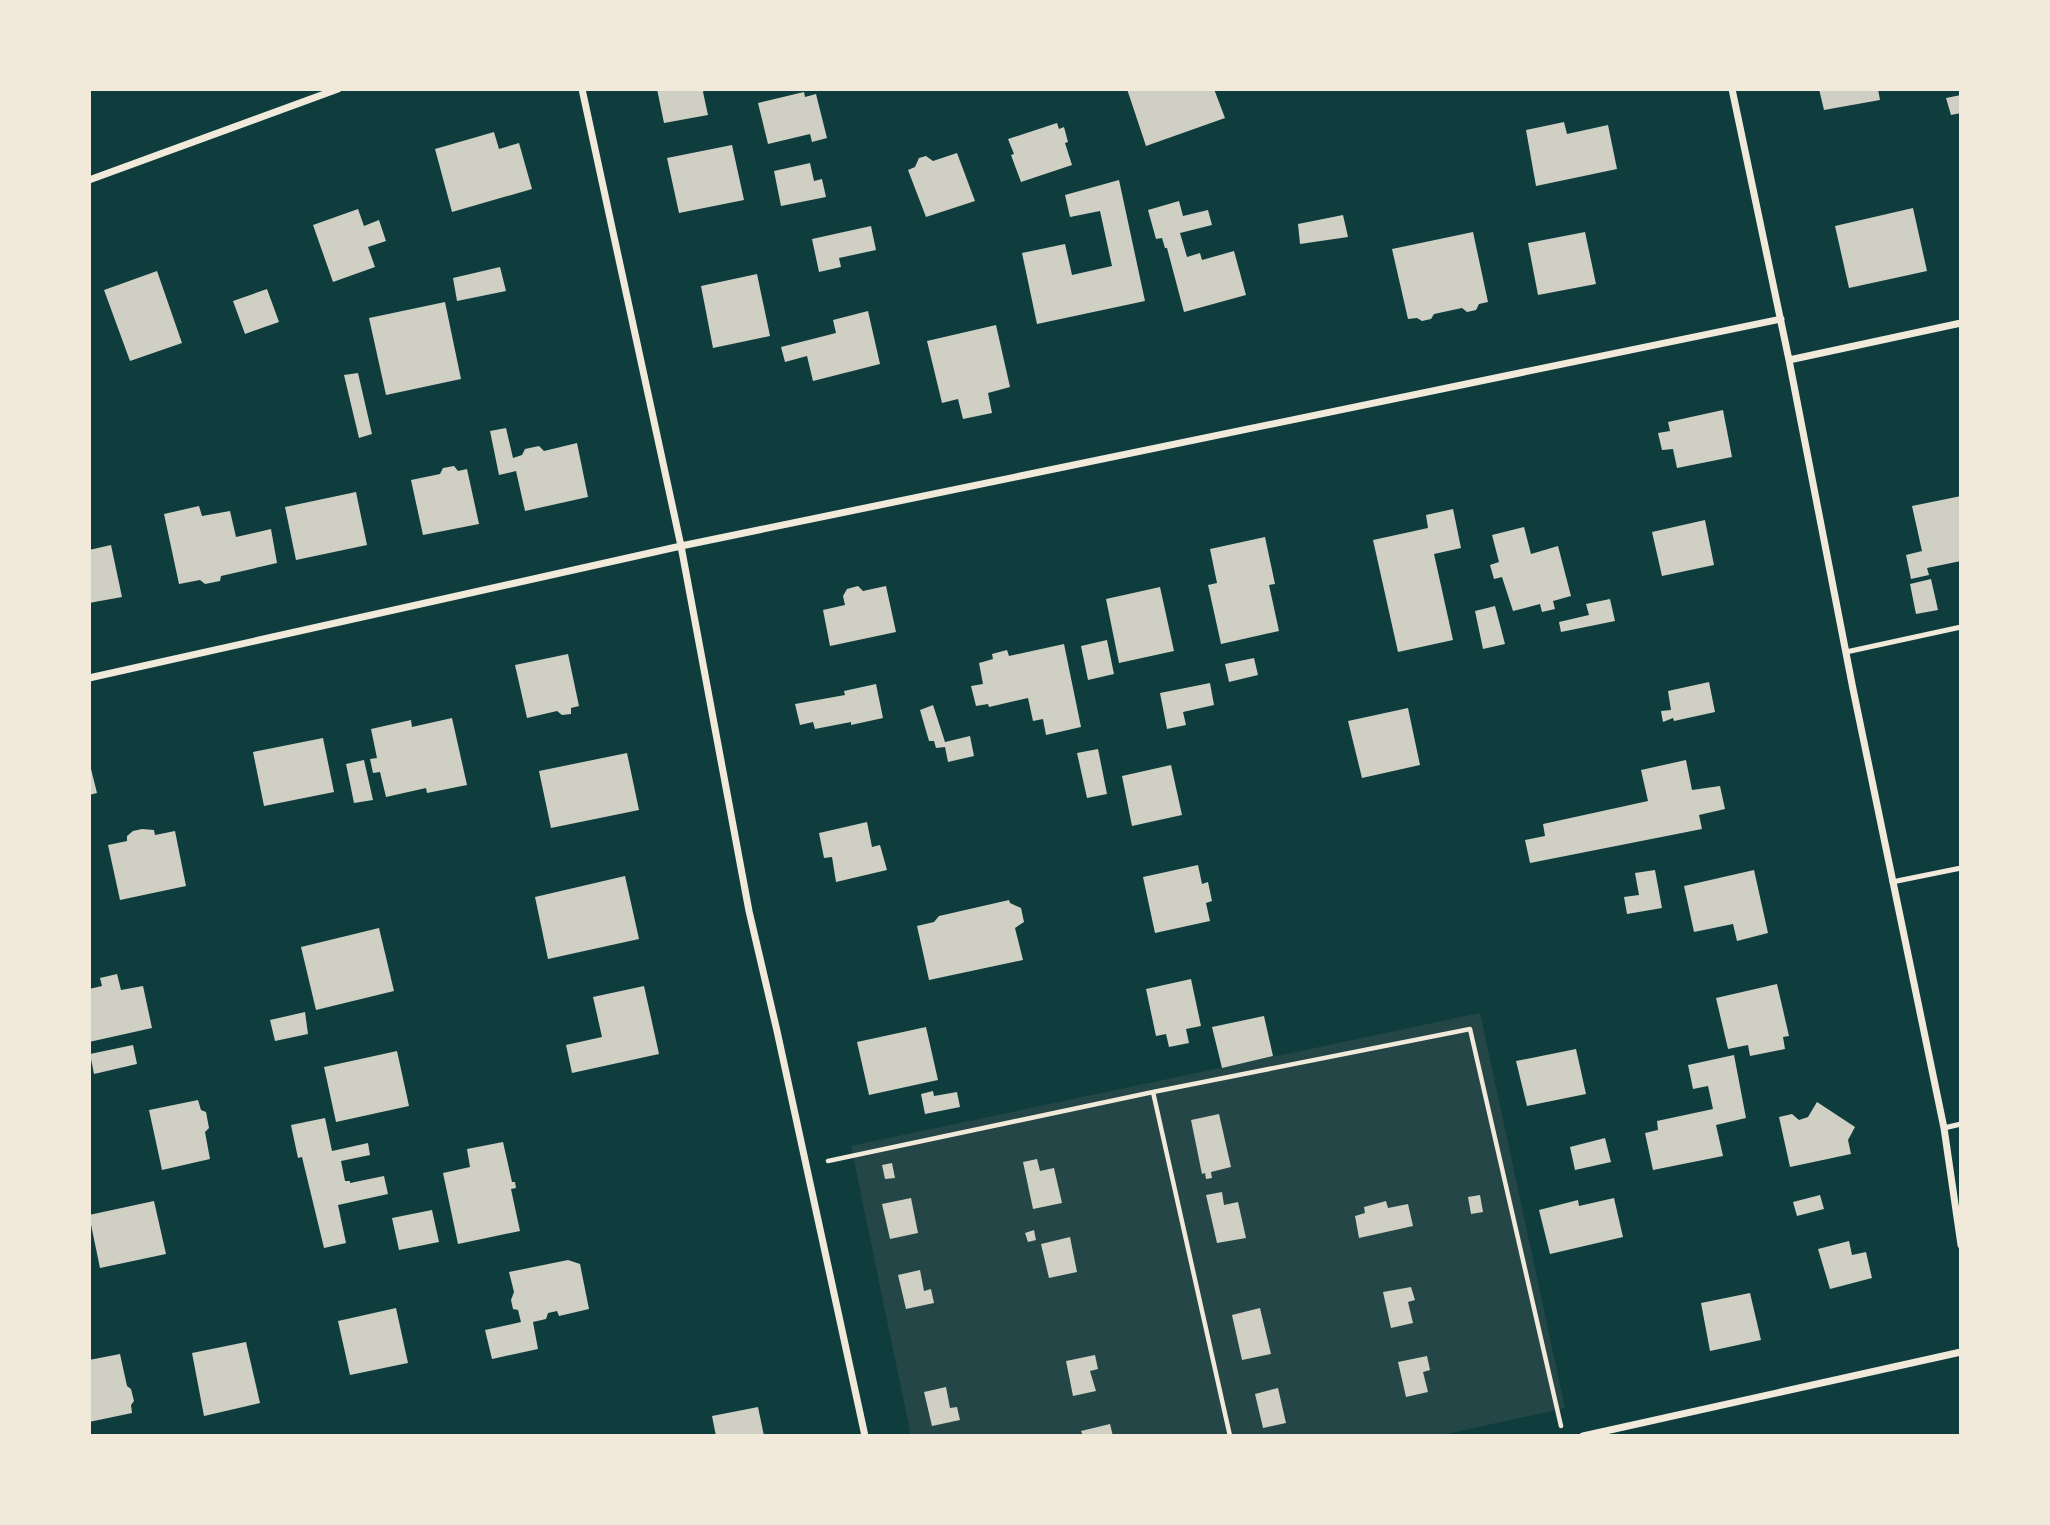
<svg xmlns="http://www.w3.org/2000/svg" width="2050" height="1525" font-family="'Noto Sans',sans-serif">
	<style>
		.green { fill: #244646 }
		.building { fill: #cfcfc3 }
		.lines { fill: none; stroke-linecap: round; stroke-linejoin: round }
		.path { stroke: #f1e9da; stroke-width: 4.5 }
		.service { stroke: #f1e9da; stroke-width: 5 }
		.minor { stroke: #f1e9da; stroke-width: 7 }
	</style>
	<rect width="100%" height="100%" fill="#0f3d3e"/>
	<path class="green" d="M 1480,1013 L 1565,1408 L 1437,1436 L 911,1436 L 851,1146 Z"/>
	<path class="building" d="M 657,89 L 705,89 L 703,92 L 708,115 L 664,123 Z
		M 1127,89 L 1214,89 L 1225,118 L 1146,146 Z
		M 1819,89 L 1878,89 L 1880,100 L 1824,110 Z
		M 804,92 L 805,97 L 816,94 L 827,138 L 812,142 L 810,134 L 768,144 L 758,103 Z
		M 1961,95 L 1961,113 L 1951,115 L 1946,98 Z
		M 1564,122 L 1567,134 L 1608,125 L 1617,169 L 1536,186 L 1526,130 Z
		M 1057,123 L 1059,129 L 1064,127 L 1068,142 L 1065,143 L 1072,165 L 1021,182 L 1011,155 L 1014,154 L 1008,139 Z
		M 494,132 L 499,149 L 519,143 L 532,189 L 452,212 L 435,149 Z
		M 732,145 L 744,200 L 679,213 L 667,158 Z
		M 957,153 L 975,201 L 926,217 L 908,170 L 915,167 L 919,158 L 926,156 L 933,161 Z
		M 810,163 L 814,181 L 822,179 L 826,197 L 781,206 L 774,171 Z
		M 1119,180 L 1145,301 L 1037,324 L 1022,253 L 1065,244 L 1072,275 L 1112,266 L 1100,211 L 1070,217 L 1065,195 Z
		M 1179,201 L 1183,216 L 1208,210 L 1212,225 L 1180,233 L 1187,257 L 1200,253 L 1202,260 L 1234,251 L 1246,295 L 1184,312 L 1167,248 L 1165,248 L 1162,238 L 1156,239 L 1148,210 Z
		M 1913,208 L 1927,271 L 1849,288 L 1835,226 Z
		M 358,209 L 364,226 L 379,220 L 386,241 L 368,247 L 375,267 L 333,282 L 313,225 Z
		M 1343,215 L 1348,237 L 1300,244 L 1298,224 Z
		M 871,226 L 876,250 L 839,258 L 841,267 L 819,272 L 812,239 Z
		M 1473,232 L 1488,302 L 1479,304 L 1476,310 L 1467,312 L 1462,308 L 1434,314 L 1431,319 L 1422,321 L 1417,318 L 1408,319 L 1392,249 Z
		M 1585,232 L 1596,284 L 1538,295 L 1528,243 Z
		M 500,267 L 506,291 L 457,301 L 453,278 Z
		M 157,271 L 182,343 L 130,361 L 104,290 Z
		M 757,274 L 770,336 L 713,348 L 701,286 Z
		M 267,289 L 279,322 L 245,334 L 233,301 Z
		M 445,302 L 461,379 L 386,395 L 369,318 Z
		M 868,311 L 880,364 L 813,381 L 807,356 L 785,362 L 781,347 L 836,333 L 833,320 Z
		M 996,325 L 1010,387 L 988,393 L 992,413 L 963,419 L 958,399 L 942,403 L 927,341 Z
		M 358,373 L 372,434 L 359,438 L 344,375 Z
		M 1723,410 L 1732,457 L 1677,468 L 1673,449 L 1662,450 L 1658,433 L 1670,431 L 1668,422 Z
		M 506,428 L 513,458 L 522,455 L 525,449 L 539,446 L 544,451 L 577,443 L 588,497 L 525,511 L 516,471 L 499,475 L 490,431 Z
		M 454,466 L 458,471 L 467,469 L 479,524 L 423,535 L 411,480 L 440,474 L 443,468 Z
		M 356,492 L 367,545 L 296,560 L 285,507 Z
		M 1961,496 L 1961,561 L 1927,568 L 1929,575 L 1911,579 L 1906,555 L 1922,551 L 1912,506 Z
		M 199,506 L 202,516 L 230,511 L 236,537 L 271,529 L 277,563 L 221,576 L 220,581 L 205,584 L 200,580 L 179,584 L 164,514 Z
		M 1453,509 L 1461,548 L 1434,554 L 1453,640 L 1398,652 L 1373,540 L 1428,528 L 1426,515 Z
		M 1705,520 L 1714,565 L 1662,576 L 1652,532 Z
		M 1524,527 L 1531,554 L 1558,546 L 1571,596 L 1553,601 L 1555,609 L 1542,612 L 1540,604 L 1513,611 L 1502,577 L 1494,579 L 1490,565 L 1499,562 L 1492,535 Z
		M 1265,537 L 1275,584 L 1269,585 L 1279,631 L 1221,644 L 1208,585 L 1217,583 L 1210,549 Z
		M 111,545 L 122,597 L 89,603 L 89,550 Z
		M 1931,579 L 1938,610 L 1916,614 L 1910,584 Z
		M 858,586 L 863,591 L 886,586 L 896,632 L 830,646 L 823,610 L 845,605 L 843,596 L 847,589 Z
		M 1160,587 L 1174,651 L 1119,663 L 1106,599 Z
		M 1610,599 L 1615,621 L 1561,632 L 1559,622 L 1589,615 L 1586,604 Z
		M 1495,606 L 1505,644 L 1483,649 L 1475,611 Z
		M 1107,640 L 1114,674 L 1088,680 L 1081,646 Z
		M 1064,644 L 1081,727 L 1046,735 L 1043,719 L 1033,721 L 1028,698 L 989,707 L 988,704 L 976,706 L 971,686 L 983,684 L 979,663 L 993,659 L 992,654 L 1007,650 L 1009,656 Z
		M 568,654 L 579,706 L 571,708 L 571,714 L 562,715 L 557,711 L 527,718 L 515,665 Z
		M 1254,658 L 1258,675 L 1229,682 L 1225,664 Z
		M 1709,682 L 1715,712 L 1674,721 L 1673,718 L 1663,722 L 1661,711 L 1671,710 L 1668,691 Z
		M 1210,683 L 1214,705 L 1183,712 L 1186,725 L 1167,729 L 1160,693 Z
		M 876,684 L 883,718 L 851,725 L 851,722 L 815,729 L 813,722 L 800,725 L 795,704 L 845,695 L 844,691 Z
		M 933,705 L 945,742 L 970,736 L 974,756 L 948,762 L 945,747 L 936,748 L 934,741 L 929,741 L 920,710 Z
		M 1408,708 L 1420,765 L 1362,778 L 1348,721 Z
		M 452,718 L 467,785 L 427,793 L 426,788 L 386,797 L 380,772 L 373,773 L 370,759 L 377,758 L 371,729 L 411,720 L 412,727 Z
		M 323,738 L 334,792 L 264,806 L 253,752 Z
		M 1098,749 L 1107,794 L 1087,798 L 1077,753 Z
		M 627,753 L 639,810 L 551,828 L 539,771 Z
		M 364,760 L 373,800 L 354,803 L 346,764 Z
		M 1686,760 L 1692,790 L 1720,786 L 1725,809 L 1699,815 L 1702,829 L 1530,863 L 1525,840 L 1545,836 L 1543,824 L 1648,801 L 1641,770 Z
		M 89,761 L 97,793 L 89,795 Z
		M 1171,765 L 1182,815 L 1132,826 L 1122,776 Z
		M 867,822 L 872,847 L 880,845 L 887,870 L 836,882 L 832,857 L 824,858 L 819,833 Z
		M 142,829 L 154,830 L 155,835 L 175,831 L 186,886 L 120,900 L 108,845 L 127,841 L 127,836 L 133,831 Z
		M 1198,865 L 1202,884 L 1208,882 L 1212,901 L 1206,903 L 1210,921 L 1155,933 L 1143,877 Z
		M 1655,870 L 1662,908 L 1627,914 L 1624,897 L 1639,895 L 1635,873 Z
		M 1754,870 L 1768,933 L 1737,941 L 1733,924 L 1694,932 L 1684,886 Z
		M 625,876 L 639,939 L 548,959 L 535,897 Z
		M 1009,900 L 1010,903 L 1021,908 L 1024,922 L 1015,928 L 1023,960 L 929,980 L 917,926 L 934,922 L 939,916 Z
		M 379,928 L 394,991 L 316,1010 L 301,947 Z
		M 117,974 L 121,990 L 143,986 L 152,1028 L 89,1042 L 89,989 L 102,986 L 100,978 Z
		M 1191,979 L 1201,1026 L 1186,1029 L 1189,1043 L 1169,1047 L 1166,1034 L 1156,1036 L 1146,989 Z
		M 1777,984 L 1789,1036 L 1783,1037 L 1785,1049 L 1750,1056 L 1748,1045 L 1728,1049 L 1716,998 Z
		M 644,986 L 659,1054 L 572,1073 L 566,1045 L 602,1037 L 593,997 Z
		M 305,1012 L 308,1034 L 275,1041 L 270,1020 Z
		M 1264,1016 L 1273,1056 L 1222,1068 L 1212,1027 Z
		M 926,1027 L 938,1080 L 869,1095 L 857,1042 Z
		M 133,1045 L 137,1064 L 94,1074 L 90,1054 Z
		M 1576,1049 L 1586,1094 L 1527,1106 L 1516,1061 Z
		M 397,1051 L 409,1106 L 336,1122 L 324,1067 Z
		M 1734,1055 L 1746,1118 L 1716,1125 L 1723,1156 L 1653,1170 L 1645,1133 L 1658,1130 L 1657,1121 L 1713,1109 L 1708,1086 L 1693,1089 L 1688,1065 Z
		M 933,1091 L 934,1096 L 957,1092 L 960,1107 L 925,1114 L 921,1094 Z
		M 198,1100 L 201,1110 L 206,1112 L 209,1128 L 205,1132 L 210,1159 L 162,1170 L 149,1110 Z
		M 1817,1102 L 1855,1127 L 1848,1140 L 1851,1154 L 1790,1167 L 1779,1117 L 1792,1114 L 1799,1120 L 1808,1117 Z
		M 1219,1114 L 1231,1167 L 1211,1172 L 1212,1178 L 1206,1179 L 1205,1173 L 1202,1174 L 1191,1120 Z
		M 325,1118 L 332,1151 L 368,1143 L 370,1155 L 341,1161 L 345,1181 L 350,1181 L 350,1183 L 384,1176 L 388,1194 L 338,1205 L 346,1243 L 324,1248 L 302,1157 L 298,1158 L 291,1125 Z
		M 1605,1138 L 1611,1162 L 1575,1170 L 1570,1147 Z
		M 503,1142 L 512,1182 L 515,1182 L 516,1188 L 511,1189 L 520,1231 L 458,1244 L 443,1173 L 470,1167 L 467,1149 Z
		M 1037,1159 L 1040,1171 L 1054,1168 L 1062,1203 L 1033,1209 L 1023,1162 Z
		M 892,1163 L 895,1178 L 885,1179 L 882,1165 Z
		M 1222,1192 L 1224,1205 L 1238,1202 L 1246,1238 L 1217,1243 L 1206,1195 Z
		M 1480,1195 L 1483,1212 L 1471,1214 L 1468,1197 Z
		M 1820,1195 L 1824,1209 L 1797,1216 L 1793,1202 Z
		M 911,1198 L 918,1233 L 890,1239 L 882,1204 Z
		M 1614,1198 L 1623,1237 L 1550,1254 L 1539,1210 L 1578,1200 L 1579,1206 Z
		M 154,1201 L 166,1254 L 100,1268 L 89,1215 Z
		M 1386,1201 L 1388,1208 L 1408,1204 L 1413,1226 L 1359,1238 L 1355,1216 L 1365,1213 L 1364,1207 Z
		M 432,1210 L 439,1242 L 399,1250 L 392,1218 Z
		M 1034,1230 L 1036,1240 L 1028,1242 L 1025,1233 Z
		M 1070,1237 L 1077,1272 L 1049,1278 L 1041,1244 Z
		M 1849,1241 L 1852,1255 L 1866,1252 L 1872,1278 L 1830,1289 L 1818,1249 Z
		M 568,1260 L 580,1264 L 589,1309 L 559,1316 L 557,1311 L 548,1313 L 546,1319 L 533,1322 L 538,1349 L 492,1359 L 485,1330 L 521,1322 L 518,1310 L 513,1309 L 511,1300 L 514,1292 L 509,1272 Z
		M 920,1270 L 924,1291 L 931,1289 L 934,1303 L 906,1309 L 898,1275 Z
		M 1411,1287 L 1415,1300 L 1408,1302 L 1413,1323 L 1391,1328 L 1383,1292 Z
		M 1750,1293 L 1761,1340 L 1710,1351 L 1701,1303 Z
		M 396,1308 L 408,1363 L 350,1375 L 338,1321 Z
		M 1260,1308 L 1271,1354 L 1242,1360 L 1232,1315 Z
		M 246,1342 L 260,1403 L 204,1416 L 192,1353 Z
		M 120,1354 L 127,1386 L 131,1389 L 134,1401 L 131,1405 L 132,1413 L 89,1422 L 89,1360 Z
		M 1095,1355 L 1098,1369 L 1090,1371 L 1096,1391 L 1073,1396 L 1066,1361 Z
		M 1427,1356 L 1430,1370 L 1423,1372 L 1428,1392 L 1406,1397 L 1398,1362 Z
		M 946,1387 L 950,1408 L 957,1407 L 960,1420 L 932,1426 L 924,1392 Z
		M 1278,1388 L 1286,1423 L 1263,1428 L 1255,1394 Z
		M 758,1407 L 764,1436 L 716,1436 L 712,1416 Z
		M 1110,1424 L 1113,1436 L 1083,1436 L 1081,1431 Z"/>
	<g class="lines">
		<path class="path" d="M 1153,1092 L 1230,1436
			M 828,1161 L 1153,1092 L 1470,1029 L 1561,1426"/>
		<path class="service" d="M 1846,652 L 1961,627
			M 1892,882 L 1961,868
			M 1944,1128 L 1961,1124"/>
		<path class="minor" d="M 582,89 L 681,546 L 749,911 L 777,1031 L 865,1436
			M 1732,89 L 1789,360 L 1853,689 L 1944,1128 L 1961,1245
			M 89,180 L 338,89
			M 1789,360 L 1961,323
			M 89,678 L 681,546 L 1781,319
			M 1583,1436 L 1961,1352"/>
	</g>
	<rect width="2050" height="1525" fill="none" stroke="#f1e9da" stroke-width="182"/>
</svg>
